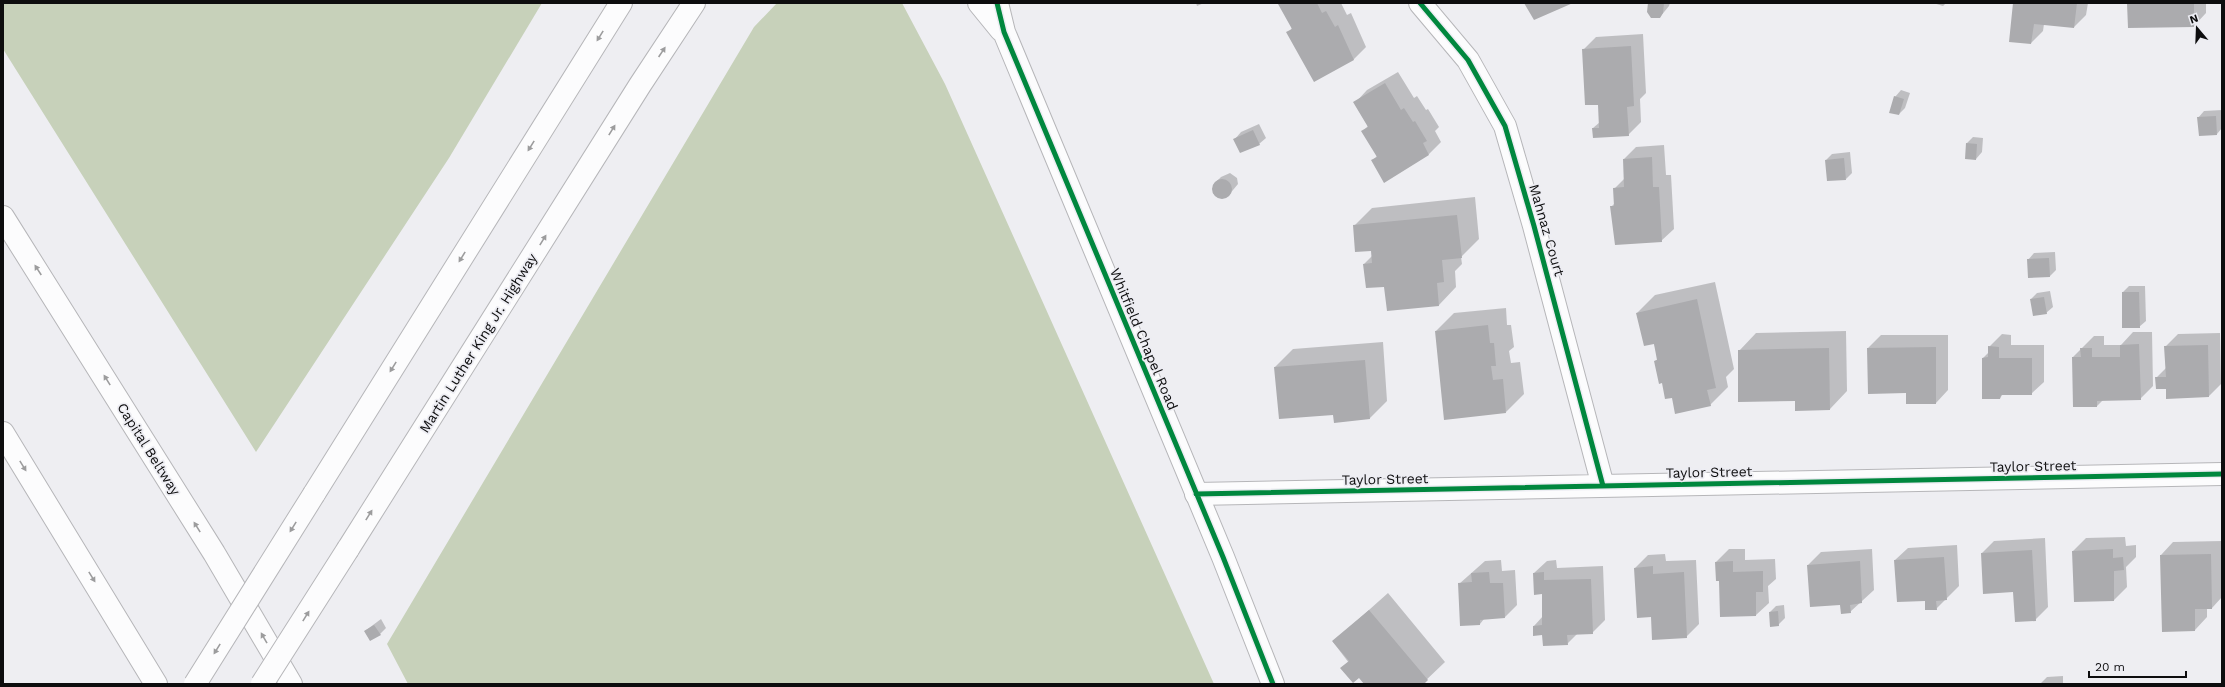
<svg xmlns="http://www.w3.org/2000/svg" width="2225" height="687" font-family="'Work Sans',sans-serif">
	<style>
		.forest { fill: #c7d1ba }
		.shadow { fill: #0003 }
		.building { fill: #ababae }
		.lines { fill: none; stroke-linecap: round; stroke-linejoin: round }
		.street-casing { stroke: #b6b6b9; stroke-width: 24 }
		.secondary-casing { stroke: #b6b6b9; stroke-width: 24 }
		.primary-casing { stroke: #b6b6b9; stroke-width: 24 }
		.highway-casing { stroke: #b6b6b9; stroke-width: 24 }
		.street { stroke: #fcfcfd; stroke-width: 22 }
		.secondary { stroke: #fcfcfd; stroke-width: 22 }
		.primary { stroke: #fcfcfd; stroke-width: 22 }
		.highway { stroke: #fcfcfd; stroke-width: 22 }
		.primary-bridge-casing { stroke: #b6b6b9; stroke-width: 24; stroke-linecap: butt }
		.primary-bridge { stroke: #fcfcfd; stroke-width: 22 }
		.cycleway-casing { stroke: #ededf3; stroke-width: 8 }
		.cycleway { stroke: #00873e; stroke-width: 5 }
		.oneway { fill: #9c9c9d }
		.labels { text-anchor: middle; dominant-baseline: central; stroke-width: 3.5; stroke-linejoin: round; paint-order: stroke }
		.street-label { font-size: 14px; fill: #0d0d0e; stroke: #ededf3 }
	</style>
	<rect width="100%" height="100%" fill="#eeeef2"/>
	<path class="forest" d="M 3,3 L 542,3 L 449,158 L 256,452 L 3,49 Z
		M 777,3 L 902,3 L 945,84 L 1214,684 L 408,684 L 387,644 L 754,27 Z"/>
	<path class="shadow" d="M 1196,3 L 1204,3 L 1197,6 Z
		M 1280,3 L 1341,3 L 1347,15 L 1351,13 L 1366,47 L 1353,60 L 1288,33 L 1292,28 Z
		M 1649,3 L 1670,3 L 1669,6 L 1660,17 Z
		M 1933,3 L 1946,3 L 1943,6 Z
		M 2014,3 L 2088,3 L 2086,15 L 2074,27 L 2044,24 L 2043,31 L 2031,43 Z
		M 2128,3 L 2206,3 L 2206,13 L 2194,26 Z
		M 1643,34 L 1646,93 L 1640,99 L 1641,122 L 1628,135 L 1593,137 L 1593,128 L 1600,122 L 1599,104 L 1583,50 L 1596,37 Z
		M 1398,72 L 1414,98 L 1417,96 L 1426,110 L 1428,109 L 1439,127 L 1435,131 L 1441,142 L 1429,154 L 1385,181 L 1373,160 L 1377,156 L 1363,131 L 1368,126 L 1355,103 L 1367,90 Z
		M 1901,90 L 1910,93 L 1905,108 L 1899,114 L 1895,97 Z
		M 2222,110 L 2222,128 L 2217,134 L 2198,118 L 2204,111 Z
		M 1259,124 L 1266,138 L 1259,144 L 1235,139 L 1241,132 Z
		M 1973,137 L 1983,138 L 1982,152 L 1976,159 L 1967,143 Z
		M 1664,145 L 1666,175 L 1671,175 L 1674,229 L 1661,241 L 1611,207 L 1615,203 L 1614,189 L 1625,178 L 1624,159 L 1636,147 Z
		M 1850,152 L 1852,173 L 1846,179 L 1826,160 L 1832,154 Z
		M 1230,173 L 1237,178 L 1238,184 L 1228,196 L 1218,197 L 1213,193 L 1214,184 L 1221,177 Z
		M 1475,197 L 1479,239 L 1461,257 L 1462,264 L 1455,271 L 1456,287 L 1439,305 L 1385,285 L 1364,264 L 1373,255 L 1372,250 L 1354,226 L 1372,208 Z
		M 2055,252 L 2056,270 L 2050,276 L 2029,277 L 2028,260 L 2034,253 Z
		M 1715,282 L 1734,369 L 1726,377 L 1728,387 L 1710,405 L 1673,397 L 1663,382 L 1655,361 L 1658,359 L 1654,343 L 1637,313 L 1655,295 Z
		M 2129,286 L 2145,286 L 2146,321 L 2139,327 L 2123,292 Z
		M 2050,291 L 2053,307 L 2046,313 L 2031,299 L 2037,293 Z
		M 1506,308 L 1507,325 L 1511,325 L 1514,347 L 1509,351 L 1511,363 L 1520,362 L 1524,394 L 1506,412 L 1436,331 L 1454,313 Z
		M 1846,331 L 1847,391 L 1830,409 L 1796,400 L 1739,351 L 1756,333 Z
		M 2133,332 L 2152,332 L 2153,386 L 2140,399 L 2103,400 L 2097,406 L 2073,357 L 2094,336 L 2104,336 L 2104,345 L 2121,345 Z
		M 2220,333 L 2221,384 L 2209,396 L 2167,388 L 2156,378 L 2166,368 L 2165,347 L 2178,334 Z
		M 2002,334 L 2011,335 L 2011,345 L 2044,345 L 2044,382 L 2031,394 L 2003,394 L 2000,398 L 1983,358 L 1989,352 L 1989,347 Z
		M 1881,335 L 1948,335 L 1948,390 L 1936,403 L 1907,392 L 1868,348 Z
		M 1383,342 L 1387,401 L 1369,419 L 1334,414 L 1275,367 L 1293,349 Z
		M 2125,537 L 2126,546 L 2136,545 L 2136,557 L 2126,567 L 2127,587 L 2114,600 L 2075,601 L 2073,551 L 2086,538 Z
		M 2045,538 L 2048,607 L 2035,620 L 1982,553 L 1994,541 Z
		M 2222,541 L 2222,597 L 2212,608 L 2207,608 L 2207,617 L 2195,630 L 2161,555 L 2173,542 Z
		M 1957,545 L 1959,586 L 1936,609 L 1926,600 L 1895,560 L 1908,548 Z
		M 1729,549 L 1745,549 L 1745,560 L 1775,559 L 1776,579 L 1768,586 L 1769,603 L 1756,615 L 1721,616 L 1720,580 L 1717,580 L 1716,562 Z
		M 1872,549 L 1874,590 L 1850,612 L 1841,604 L 1808,565 L 1821,552 Z
		M 1665,554 L 1666,561 L 1696,560 L 1699,624 L 1686,637 L 1635,568 L 1648,555 Z
		M 1501,560 L 1502,571 L 1515,570 L 1517,605 L 1505,617 L 1484,619 L 1480,624 L 1459,584 L 1485,561 Z
		M 1556,560 L 1557,568 L 1603,566 L 1605,620 L 1592,633 L 1578,633 L 1567,644 L 1543,634 L 1534,626 L 1543,616 L 1542,593 L 1534,573 L 1547,561 Z
		M 1388,593 L 1445,662 L 1422,684 L 1365,684 L 1333,642 Z
		M 1784,605 L 1785,618 L 1778,625 L 1770,612 L 1776,606 Z
		M 381,619 L 386,628 L 380,634 L 365,631 Z
		M 2063,676 L 2063,684 L 2040,684 L 2047,677 Z"/>
	<path class="building" d="M 1280,3 L 1317,3 L 1322,13 L 1326,11 L 1335,27 L 1338,25 L 1354,60 L 1314,82 L 1286,32 L 1292,29 L 1278,4 Z
		M 1524,3 L 1573,3 L 1534,20 Z
		M 1648,3 L 1664,3 L 1663,13 L 1660,18 L 1651,18 L 1647,12 Z
		M 2013,3 L 2077,3 L 2074,28 L 2034,24 L 2031,44 L 2009,42 Z
		M 2127,3 L 2194,3 L 2194,27 L 2128,28 Z
		M 1631,46 L 1634,106 L 1627,107 L 1629,136 L 1593,138 L 1592,128 L 1599,128 L 1598,105 L 1585,105 L 1582,49 Z
		M 1385,83 L 1401,110 L 1404,108 L 1413,122 L 1415,121 L 1427,141 L 1423,143 L 1429,155 L 1384,183 L 1371,160 L 1377,157 L 1361,131 L 1368,127 L 1353,102 Z
		M 1894,96 L 1904,99 L 1899,115 L 1889,113 Z
		M 2216,116 L 2217,135 L 2199,136 L 2197,117 Z
		M 1253,130 L 1260,145 L 1240,153 L 1233,139 Z
		M 1966,143 L 1977,144 L 1976,160 L 1965,159 Z
		M 1652,157 L 1653,187 L 1659,187 L 1662,242 L 1615,245 L 1610,206 L 1614,206 L 1613,188 L 1624,187 L 1623,159 Z
		M 1844,158 L 1846,180 L 1827,181 L 1825,160 Z
		M1212 189a10 10 0 1 1 20 0a10 10 0 1 1-20 0Z
		M 1457,215 L 1462,258 L 1442,260 L 1444,282 L 1437,283 L 1439,306 L 1387,311 L 1384,287 L 1366,288 L 1363,264 L 1372,263 L 1371,251 L 1355,252 L 1353,225 Z
		M 2049,258 L 2050,277 L 2028,278 L 2027,259 Z
		M 2122,292 L 2139,292 L 2140,328 L 2122,328 Z
		M 2044,297 L 2047,314 L 2033,316 L 2030,299 Z
		M 1697,299 L 1716,388 L 1707,390 L 1711,406 L 1675,414 L 1672,398 L 1665,399 L 1662,383 L 1659,384 L 1654,361 L 1657,360 L 1654,344 L 1644,346 L 1636,313 Z
		M 1488,325 L 1490,343 L 1494,343 L 1496,366 L 1491,366 L 1493,380 L 1503,379 L 1506,413 L 1444,420 L 1435,331 Z
		M 2139,344 L 2141,400 L 2097,401 L 2097,407 L 2073,407 L 2072,357 L 2081,357 L 2080,348 L 2092,348 L 2092,357 L 2120,357 L 2120,345 Z
		M 2208,345 L 2209,397 L 2166,399 L 2166,389 L 2156,389 L 2155,377 L 2166,377 L 2164,346 Z
		M 1988,346 L 1999,347 L 1999,358 L 2032,358 L 2032,395 L 2001,395 L 2000,399 L 1982,399 L 1982,358 L 1988,357 Z
		M 1936,347 L 1936,404 L 1906,404 L 1906,393 L 1868,394 L 1867,348 Z
		M 1829,348 L 1830,410 L 1795,411 L 1795,401 L 1738,402 L 1738,350 Z
		M 1365,360 L 1370,419 L 1334,423 L 1333,415 L 1279,419 L 1274,367 Z
		M 2113,549 L 2113,558 L 2123,557 L 2124,570 L 2114,571 L 2114,601 L 2074,602 L 2072,551 Z
		M 2032,550 L 2036,621 L 2015,622 L 2013,592 L 1983,594 L 1981,553 Z
		M 2211,554 L 2212,609 L 2195,609 L 2195,631 L 2162,632 L 2160,555 Z
		M 1944,557 L 1947,600 L 1936,601 L 1937,610 L 1925,610 L 1925,601 L 1897,602 L 1894,560 Z
		M 1733,561 L 1733,572 L 1763,571 L 1763,592 L 1756,592 L 1756,616 L 1720,617 L 1719,581 L 1716,581 L 1715,562 Z
		M 1860,561 L 1862,603 L 1850,605 L 1851,613 L 1841,614 L 1840,605 L 1810,607 L 1807,565 Z
		M 1653,566 L 1653,574 L 1684,572 L 1687,638 L 1652,640 L 1651,617 L 1637,618 L 1634,568 Z
		M 1489,572 L 1490,583 L 1503,583 L 1505,618 L 1480,620 L 1480,625 L 1460,626 L 1458,583 L 1472,582 L 1471,573 Z
		M 1544,572 L 1544,580 L 1591,579 L 1593,634 L 1567,635 L 1568,645 L 1543,646 L 1542,635 L 1533,636 L 1533,626 L 1542,625 L 1542,594 L 1534,595 L 1533,573 Z
		M 1369,610 L 1428,680 L 1424,684 L 1364,684 L 1359,678 L 1353,683 L 1340,668 L 1349,661 L 1332,641 Z
		M 1778,611 L 1779,626 L 1770,627 L 1769,612 Z
		M 374,625 L 381,635 L 370,641 L 364,631 Z"/>
	<g class="lines">
		<g class="street-casing">
			<path id="street" d="M 1420,3 L 1468,60 L 1505,126 L 1534,226 L 1603,486
				M 1196,494 L 2222,474"/>
		</g>
		<g class="secondary-casing">
			<path id="secondary" d="M 979,3 L 1001,30
				M 997,3 L 1004,32 L 1223,557 L 1273,684"/>
		</g>
		<g class="primary-casing">
			<path id="primary" d="M 314,494 L 621,3
				M 348,549 L 640,85 L 694,3"/>
		</g>
		<g class="highway-casing">
			<path id="highway" d="M 3,217 L 214,553 L 291,684
				M 3,433 L 156,684"/>
		</g>
		<use href="#street" class="street"/>
		<use href="#secondary" class="secondary"/>
		<use href="#primary" class="primary"/>
		<use href="#highway" class="highway"/>
		<g class="primary-bridge-casing">
			<path id="primary-bridge" d="M 195,684 L 314,494
				M 262,684 L 348,549"/>
		</g>
		<use href="#primary-bridge" class="primary-bridge"/>
		<g class="cycleway-casing">
			<path id="cycleway" d="M 997,3 L 1004,32 L 1223,557 L 1273,684
				M 1420,3 L 1468,60 L 1505,126 L 1534,226 L 1603,486
				M 1196,494 L 2222,474"/>
		</g>
		<use href="#cycleway" class="cycleway"/>
	</g>
	<defs><path id="oneway-solid" d="M-6-.8H1V-3.2L6.5 0L1 3.2V.8H-6Z"/></defs>
	<g class="oneway">
		<use href="#oneway-solid" transform="translate(600 36) rotate(122)"/>
		<use href="#oneway-solid" transform="translate(662 52) rotate(-56)"/>
		<use href="#oneway-solid" transform="translate(612 130) rotate(-58)"/>
		<use href="#oneway-solid" transform="translate(531 146) rotate(122)"/>
		<use href="#oneway-solid" transform="translate(543 240) rotate(-58)"/>
		<use href="#oneway-solid" transform="translate(462 257) rotate(122)"/>
		<use href="#oneway-solid" transform="translate(38 270) rotate(-123)"/>
		<use href="#oneway-solid" transform="translate(393 367) rotate(122)"/>
		<use href="#oneway-solid" transform="translate(107 380) rotate(-122)"/>
		<use href="#oneway-solid" transform="translate(23 466) rotate(58)"/>
		<use href="#oneway-solid" transform="translate(369 515) rotate(-58)"/>
		<use href="#oneway-solid" transform="translate(197 527) rotate(-122)"/>
		<use href="#oneway-solid" transform="translate(293 527) rotate(122)"/>
		<use href="#oneway-solid" transform="translate(92 577) rotate(58)"/>
		<use href="#oneway-solid" transform="translate(306 616) rotate(-58)"/>
		<use href="#oneway-solid" transform="translate(264 638) rotate(-120)"/>
		<use href="#oneway-solid" transform="translate(217 649) rotate(122)"/>
	</g>
	<g class="labels">
		<g class="street-label">
			<text transform="translate(1547 230) rotate(74)">Mahnaz Court</text>
			<text transform="translate(1144 339) rotate(67)">Whitfield Chapel Road</text>
			<text transform="translate(478 343) rotate(-58)">Martin Luther King Jr. Highway</text>
			<text transform="translate(149 449) rotate(58)">Capital Beltway</text>
			<text transform="translate(2033 466) rotate(-1)">Taylor Street</text>
			<text transform="translate(1709 472) rotate(-1)">Taylor Street</text>
			<text transform="translate(1385 479) rotate(-1)">Taylor Street</text>
		</g>
	</g>
	<rect width="2225" height="687" fill="none" stroke="#0d0d0e" stroke-width="8"/>
	<g transform="translate(2197 28) rotate(341)" stroke="#ededf3" stroke-width="3" paint-order="stroke">
	<path d="M0-3L7 15L0 10L-7 15Z" fill="#0d0d0e"/>
	<text y="-6" font-size="11" font-weight="bold" text-anchor="middle" fill="#0d0d0e">N</text>
	</g>
	<path d="M2089 671v6h97v-6" fill="none" stroke="#0d0d0e" stroke-width="2"/>
	<text x="2095" y="671" font-size="12" fill="#0d0d0e" stroke="#ededf3" stroke-width="3" paint-order="stroke">20 m</text>
</svg>
